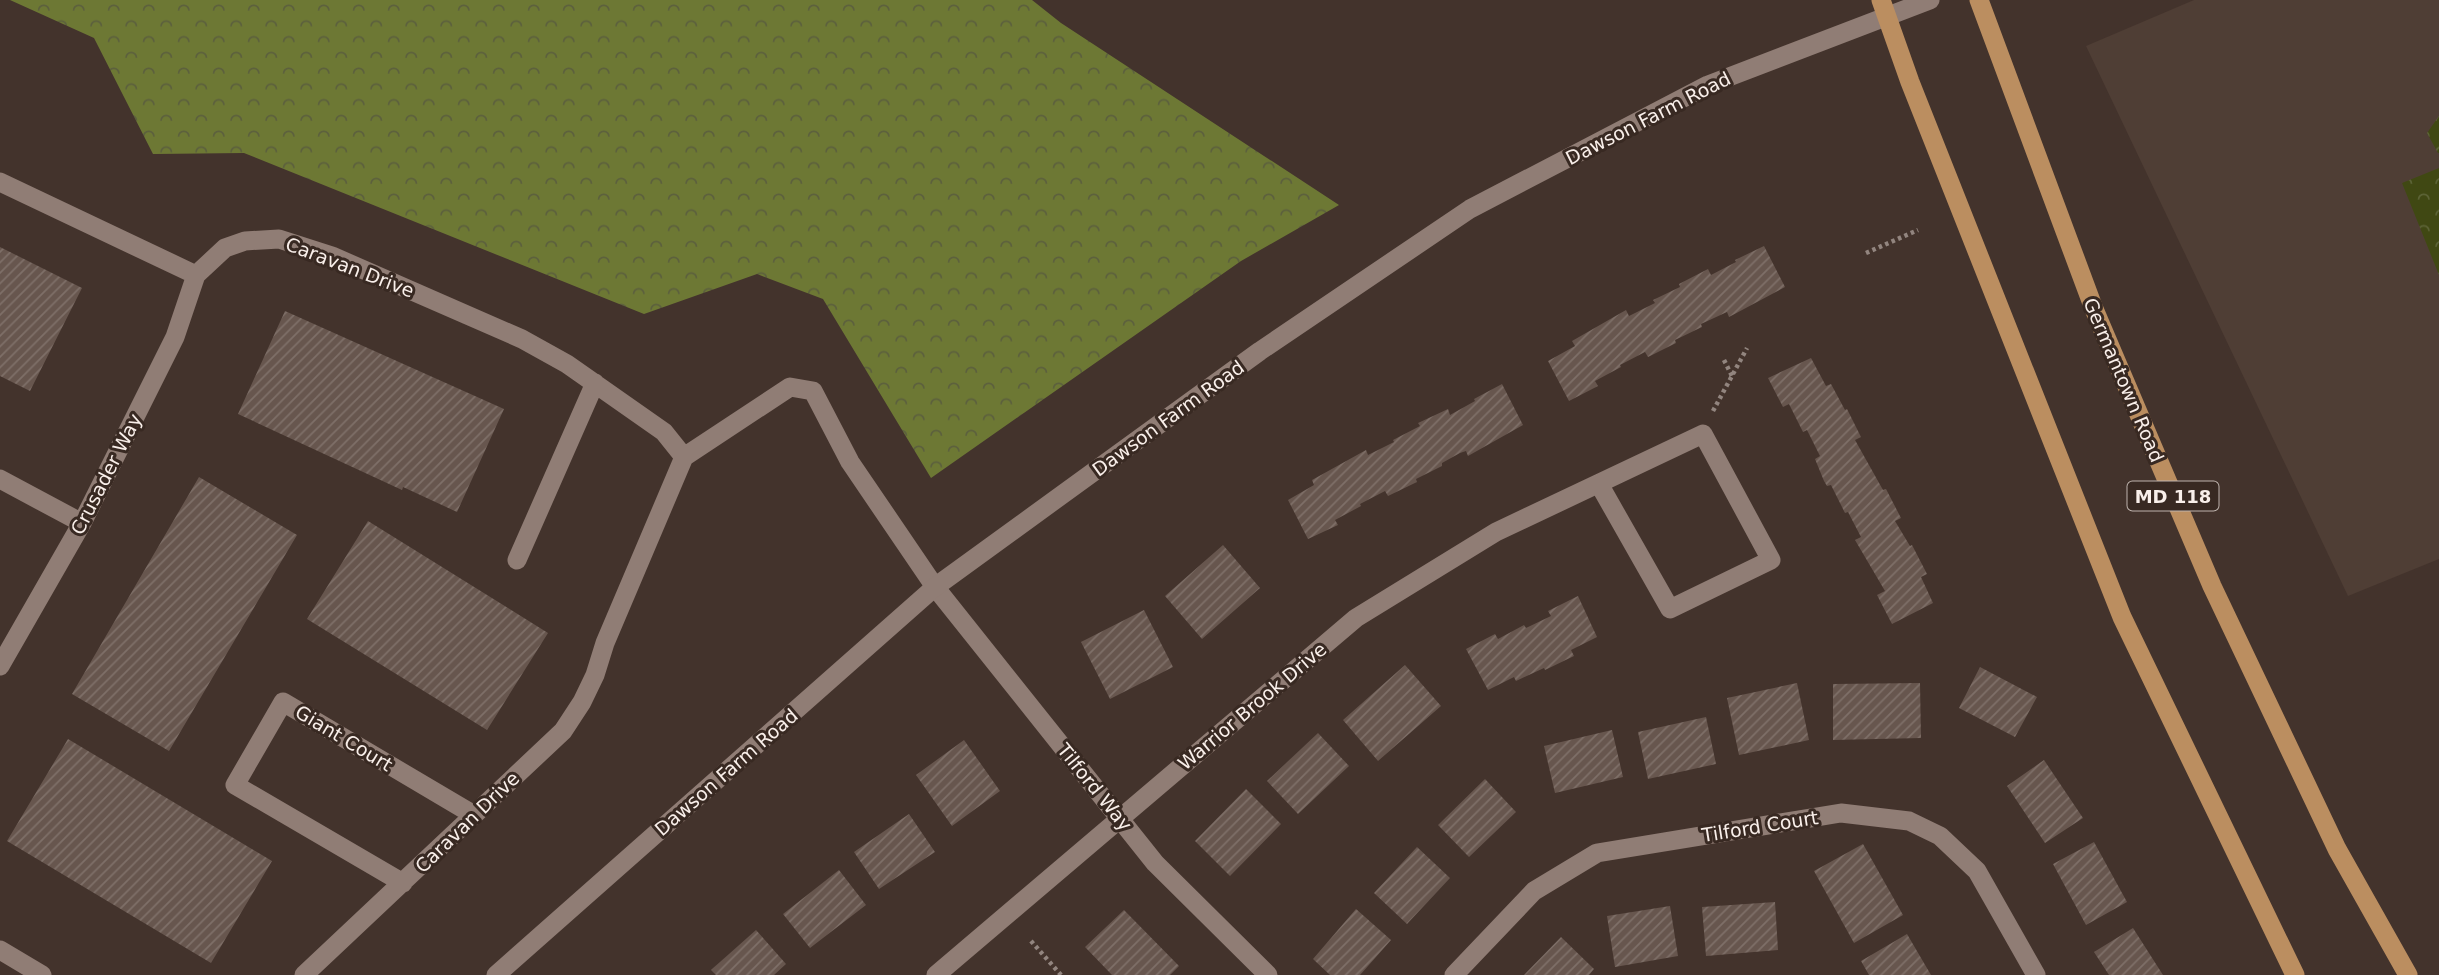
<svg xmlns="http://www.w3.org/2000/svg" width="2439" height="975" font-family="'DejaVu Sans',sans-serif">
	<style>
		.education { fill: #4f3e35 }
		.forest { fill: url(#forest-crowns) }
		.park { fill: url(#park-crowns) }
		.building { fill: url(#building-hatch) }
		.lines { fill: none; stroke-linecap: round; stroke-linejoin: round }
		.path { stroke: #92857f; stroke-width: 4.5; stroke-dasharray: 3.5 3.5; stroke-linecap: butt }
		.minor { stroke: #907d75; stroke-width: 19 }
		.tertiary { stroke: #907d75; stroke-width: 19 }
		.primary { stroke: #bb8e60; stroke-width: 19 }
		.labels { text-anchor: middle; dominant-baseline: central; stroke-width: 6; stroke-linejoin: round; paint-order: stroke }
		.shield { fill: #382922; stroke: #bfb4ae; stroke-width: 2 }
		.shield-label { font-size: 18px; font-weight: bold; fill: #f9efea }
		.street-label { font-size: 19px; fill: #f9efea; stroke: #382922 }
	</style>
	<defs>
		<pattern id="forest-crowns" width="20" height="18" patternUnits="userSpaceOnUse" patternTransform="scale(1.75)"><rect width="20" height="18" fill="#6d7834"/><path d="M2 6a3 3 0 1 1 6 0M12 15a3 3 0 1 1 6 0" fill="none" stroke="#5c603d"/></pattern>
		<pattern id="park-crowns" width="20" height="18" patternUnits="userSpaceOnUse" patternTransform="scale(1.75)"><rect width="20" height="18" fill="#404813"/><path d="M2 6a3 3 0 1 1 6 0M12 15a3 3 0 1 1 6 0" fill="none" stroke="#5c6336"/></pattern>
		<pattern id="building-hatch" width="6" height="6" patternUnits="userSpaceOnUse" patternTransform="scale(1.75)"><rect width="6" height="6" fill="#67564e"/><path d="M-1 1l2-2M0 6l6-6M5 7l2-2" fill="none" stroke="#7e6f68"/></pattern>
	</defs>
	<rect width="100%" height="100%" fill="#43332c"/>
	<path class="education" d="M 2194,0 L 2439,0 L 2439,559 L 2348,596 L 2086,46 Z"/>
	<path class="forest" d="M 10,0 L 1032,0 L 1061,23 L 1339,205 L 1241,261 L 931,478 L 823,299 L 757,274 L 644,314 L 244,153 L 153,154 L 94,38 Z"/>
	<path class="park" d="M 2439,116 L 2439,153 L 2438,153 L 2427,133 Z
		M 2439,168 L 2439,275 L 2402,183 Z"/>
	<path class="building" d="M 1764,246 L 1785,287 L 1729,317 L 1727,312 L 1701,324 L 1702,327 L 1675,340 L 1676,343 L 1648,357 L 1645,352 L 1620,365 L 1621,367 L 1595,381 L 1598,386 L 1569,401 L 1548,361 L 1575,346 L 1572,341 L 1626,310 L 1629,316 L 1655,303 L 1653,300 L 1680,287 L 1679,284 L 1708,269 L 1711,275 L 1736,262 L 1735,260 Z
		M 0,247 L 82,288 L 30,391 L 0,376 Z
		M 285,311 L 504,409 L 457,512 L 403,487 L 402,490 L 238,414 Z
		M 1811,358 L 1826,386 L 1831,384 L 1845,410 L 1847,409 L 1861,437 L 1855,440 L 1883,490 L 1886,489 L 1901,518 L 1895,521 L 1910,546 L 1912,545 L 1927,574 L 1921,577 L 1933,603 L 1892,624 L 1877,595 L 1885,591 L 1855,540 L 1861,537 L 1848,512 L 1845,513 L 1831,485 L 1827,486 L 1824,481 L 1815,459 L 1820,456 L 1807,430 L 1803,432 L 1789,404 L 1783,407 L 1768,378 Z
		M 1502,384 L 1523,425 L 1468,456 L 1466,451 L 1460,453 L 1442,463 L 1442,466 L 1416,479 L 1417,482 L 1388,496 L 1385,491 L 1360,504 L 1361,506 L 1335,520 L 1338,525 L 1308,539 L 1288,500 L 1314,485 L 1312,480 L 1366,450 L 1368,455 L 1394,442 L 1393,440 L 1420,426 L 1418,423 L 1448,409 L 1450,415 L 1475,401 L 1474,399 Z
		M 199,477 L 297,535 L 169,751 L 72,694 Z
		M 368,521 L 548,633 L 487,730 L 307,619 Z
		M 1223,545 L 1260,588 L 1202,639 L 1165,596 Z
		M 1578,596 L 1597,637 L 1571,650 L 1574,656 L 1545,670 L 1544,668 L 1516,681 L 1514,677 L 1488,690 L 1466,649 L 1495,634 L 1498,639 L 1524,625 L 1526,628 L 1551,616 L 1548,611 Z
		M 1144,610 L 1173,667 L 1110,699 L 1081,642 Z
		M 1405,665 L 1441,706 L 1378,761 L 1343,720 Z
		M 1980,667 L 2037,697 L 2015,737 L 1959,708 Z
		M 1797,683 L 1809,740 L 1739,755 L 1727,698 Z
		M 1920,683 L 1921,738 L 1833,740 L 1833,684 Z
		M 1706,717 L 1716,764 L 1648,779 L 1638,732 Z
		M 1612,730 L 1623,777 L 1555,793 L 1544,746 Z
		M 1318,733 L 1349,766 L 1298,814 L 1267,781 Z
		M 68,739 L 272,861 L 211,963 L 7,841 Z
		M 964,740 L 1000,791 L 952,826 L 916,775 Z
		M 2044,760 L 2083,818 L 2045,843 L 2007,786 Z
		M 1485,779 L 1516,812 L 1469,857 L 1438,825 Z
		M 1246,789 L 1281,824 L 1230,876 L 1195,841 Z
		M 909,814 L 935,852 L 879,889 L 854,852 Z
		M 2094,842 L 2127,902 L 2086,925 L 2053,864 Z
		M 1863,844 L 1903,915 L 1854,943 L 1814,871 Z
		M 1417,847 L 1450,878 L 1407,924 L 1374,893 Z
		M 839,870 L 866,905 L 810,948 L 783,914 Z
		M 1775,902 L 1778,950 L 1706,956 L 1702,907 Z
		M 1670,906 L 1678,956 L 1615,967 L 1607,916 Z
		M 1356,909 L 1391,940 L 1360,975 L 1330,975 L 1313,959 Z
		M 1124,910 L 1179,966 L 1170,975 L 1112,975 L 1085,947 Z
		M 2133,928 L 2163,975 L 2109,975 L 2094,952 Z
		M 756,930 L 786,964 L 774,975 L 716,975 L 711,970 Z
		M 1907,934 L 1931,975 L 1869,975 L 1861,961 Z
		M 1561,937 L 1594,969 L 1589,975 L 1524,975 Z"/>
	<g class="lines">
		<path class="path" d="M 1866,253 L 1918,230
			M 1724,360 L 1732,376
			M 1713,411 L 1747,348
			M 1031,941 L 1061,975"/>
		<path class="minor" d="M 0,182 L 196,275 L 225,248 L 245,241 L 279,239 L 332,256 L 522,339 L 567,364 L 664,432 L 684,457 L 605,643 L 595,675 L 582,702 L 563,731 L 304,975
			M 684,457 L 790,387 L 813,391 L 850,462 L 935,587 L 1155,863 L 1268,975
			M 0,479 L 82,523
			M 517,560 L 595,383
			M 0,666 L 82,523 L 175,337 L 196,275
			M 403,883 L 235,785 L 283,702 L 474,815
			M 0,950 L 42,975
			M 936,975 L 1356,618 L 1496,532 L 1703,434 L 1771,560 L 1670,609 L 1599,484
			M 1454,975 L 1534,891 L 1597,853 L 1841,813 L 1909,821 L 1940,836 L 1977,871 L 2036,975"/>
		<path class="tertiary" d="M 496,975 L 935,587 L 1260,351 L 1470,209 L 1708,85 L 1930,0"/>
		<path class="primary" d="M 1881,0 L 1910,82 L 2122,617 L 2295,975
			M 1979,0 L 2094,309 L 2212,586 L 2337,849 L 2408,975"/>
	</g>
	<g class="labels">
		<rect class="shield" x="2127.5" y="481.5" width="91" height="29" rx="5"/>
		<g class="shield-label">
			<text x="2173" y="496">MD 118</text>
		</g>
		<g class="street-label">
			<text transform="translate(1648 118) rotate(-27)">Dawson Farm Road</text>
			<text transform="translate(350 267) rotate(21)">Caravan Drive</text>
			<text transform="translate(2124 380) rotate(67)">Germantown Road</text>
			<text transform="translate(1168 418) rotate(-36)">Dawson Farm Road</text>
			<text transform="translate(106 474) rotate(-63)">Crusader Way</text>
			<text transform="translate(1252 706) rotate(-40)">Warrior Brook Drive</text>
			<text transform="translate(344 738) rotate(31)">Giant Court</text>
			<text transform="translate(726 772) rotate(-41)">Dawson Farm Road</text>
			<text transform="translate(1095 787) rotate(51)">Tilford Way</text>
			<text transform="translate(467 822) rotate(-44)">Caravan Drive</text>
			<text transform="translate(1760 826) rotate(-9)">Tilford Court</text>
		</g>
	</g>
</svg>
